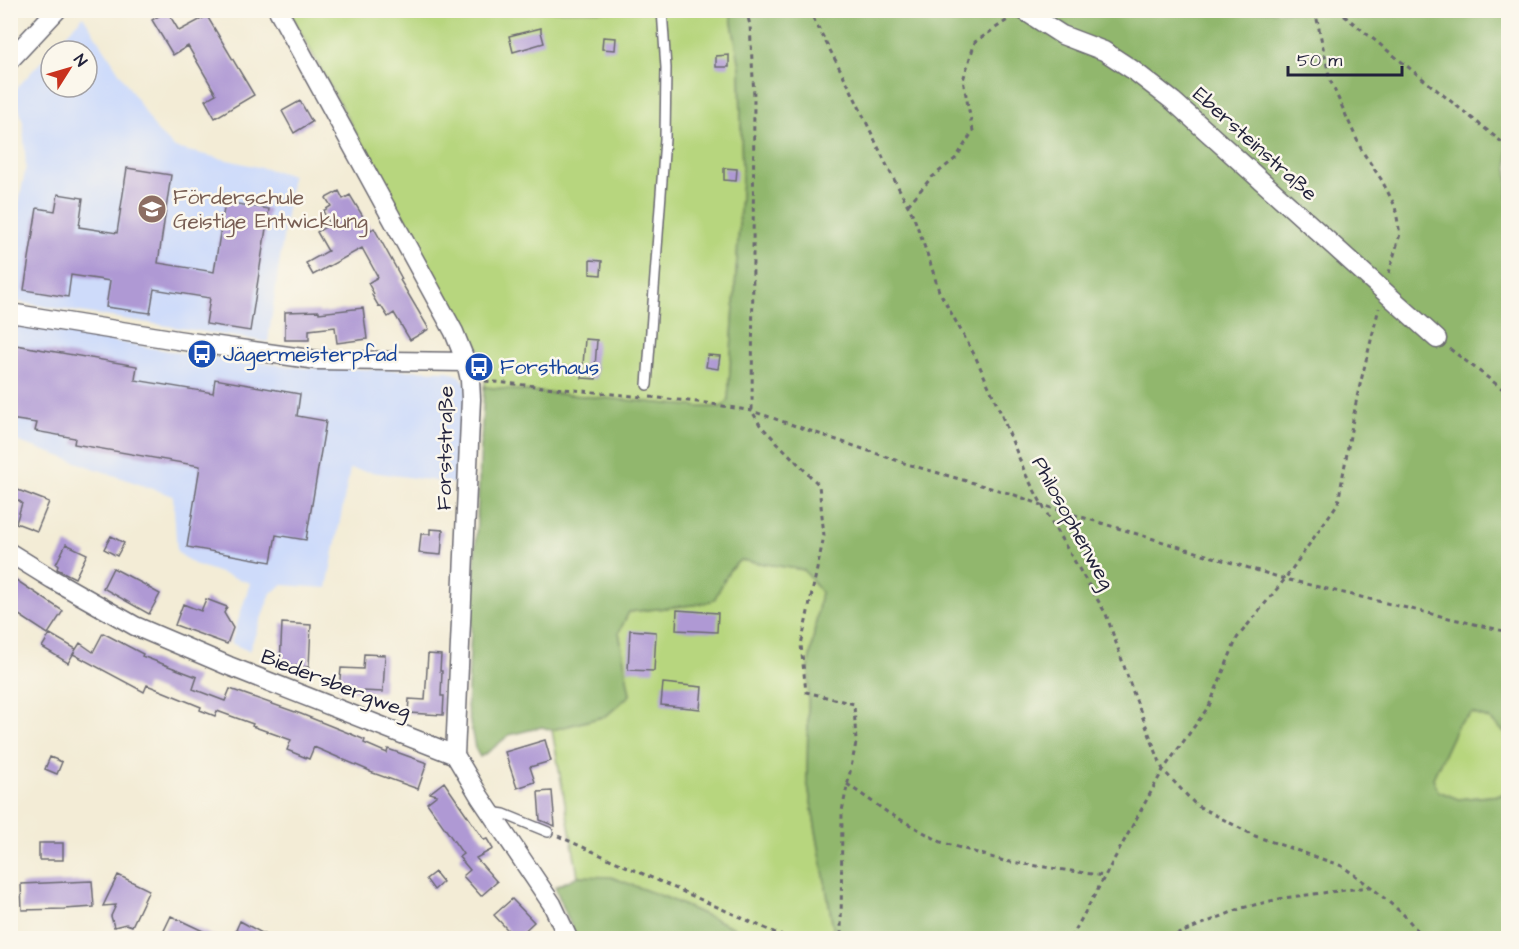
<svg xmlns="http://www.w3.org/2000/svg" width="1519" height="949" font-family="'Architects Daughter',sans-serif">
	<style>
		.built { fill: #cedbfa; fill-rule: evenodd }
		.green { fill: #b7d67e; stroke: #6c7c5c; stroke-width: 1.5 }
		.forest { fill: #91b76d; stroke: #5a6c54; stroke-width: 1.5 }
		.building { fill: #af99d4 }
		.lines { fill: none; stroke-linecap: round; stroke-linejoin: round }
		.lane-casing { stroke: #6b6971; stroke-width: 12 }
		.street-casing { stroke: #6b6971; stroke-width: 21 }
		.path { stroke: #6b6971; stroke-width: 3; stroke-dasharray: 4.5 4.5; stroke-linecap: butt }
		.lane { stroke: #fff; stroke-width: 9 }
		.street { stroke: #fff; stroke-width: 18 }
		.labels { text-anchor: middle; dominant-baseline: central; stroke-width: 5; stroke-linejoin: round; paint-order: stroke }
		.street-label { font-size: 21px; fill: #22223b; stroke: #fbf7ec }
		.education-label { font-size: 21px; fill: #785e54; stroke: #fbf7ec; text-anchor: start }
		.transit-label { font-size: 21px; fill: #164399; stroke: #fbf7ec; text-anchor: start }
	</style>
	<rect width="100%" height="100%" fill="#fbf7ec"/>
	<filter id="ink" filterUnits="userSpaceOnUse"><feTurbulence type="fractalNoise" baseFrequency=".0167" numOctaves="2"/><feDisplacementMap in="SourceGraphic" scale="12" xChannelSelector="R" yChannelSelector="G"/><feConvolveMatrix kernelMatrix="1 2 1 2 8 2 1 2 1" color-interpolation-filters="sRGB"/></filter>
	<filter id="wash" filterUnits="userSpaceOnUse"><feTurbulence type="fractalNoise" baseFrequency=".008" numOctaves="4" result="noise"/><feDisplacementMap in="SourceGraphic" scale="24" xChannelSelector="R" yChannelSelector="G"/><feGaussianBlur stdDeviation="1.35" result="paint"/><feColorMatrix in="noise" values="0 0 0 0 0 0 0 0 0 0 0 0 0 0 0 0 0 1.4 0 .05"/><feComposite in="paint" operator="in"/></filter>
	<g filter="url(#wash)">
		<rect width="100%" height="100%" fill="#f3ecd6"/>
		<path class="built" d="M 83,16 L 157,131 L 175,148 L 292,175 L 268,342 L 11,301 L 11,242 L 26,167 L 23,122 L 14,91 ZM 51,51 L 87,51 L 87,87 L 51,87 Z
			M 11,323 L 187,354 L 307,368 L 448,371 L 460,376 L 467,385 L 458,484 L 350,469 L 327,588 L 282,585 L 271,593 L 249,651 L 231,643 L 250,583 L 194,564 L 177,552 L 173,496 L 11,439 Z"/>
		<path class="green" d="M 289,11 L 730,11 L 740,67 L 742,179 L 728,401 L 721,407 L 701,407 L 484,387 L 488,369 L 477,345 L 458,321 Z
			M 740,560 L 805,570 L 821,592 L 809,663 L 807,780 L 835,938 L 757,938 L 667,898 L 611,878 L 578,876 L 552,730 L 606,716 L 630,695 L 619,632 L 629,612 L 701,604 L 714,600 L 729,571 Z
			M 1472,713 L 1489,719 L 1508,735 L 1508,788 L 1501,795 L 1458,799 L 1438,791 L 1433,778 L 1458,724 Z"/>
		<path class="forest" d="M 730,11 L 1508,11 L 1508,735 L 1489,719 L 1472,713 L 1458,724 L 1433,778 L 1438,791 L 1458,799 L 1501,795 L 1508,788 L 1508,938 L 835,938 L 807,780 L 809,663 L 821,592 L 804,570 L 740,560 L 729,571 L 714,600 L 701,604 L 629,612 L 619,632 L 630,695 L 606,716 L 552,730 L 542,727 L 509,735 L 491,750 L 480,757 L 475,748 L 467,707 L 484,387 L 701,407 L 721,407 L 728,401 L 742,179 L 740,67 Z
			M 578,876 L 611,877 L 667,898 L 757,938 L 576,938 L 555,887 Z"/>
		<g id="blocks">
			<path class="building" d="M 167,11 L 179,31 L 207,16 L 254,95 L 215,118 L 205,100 L 216,94 L 188,46 L 173,55 L 152,20 Z
				M 541,28 L 541,32 L 544,43 L 513,52 L 509,36 Z
				M 603,37 L 616,38 L 615,50 L 602,49 Z
				M 729,55 L 729,67 L 716,67 L 716,56 Z
				M 300,101 L 312,122 L 294,133 L 282,111 Z
				M 127,168 L 171,175 L 158,263 L 214,272 L 225,202 L 269,209 L 250,331 L 206,324 L 210,298 L 154,289 L 150,313 L 106,307 L 110,281 L 71,275 L 68,297 L 24,290 L 37,208 L 55,211 L 58,194 L 83,198 L 79,227 L 117,233 Z
				M 724,168 L 737,169 L 736,181 L 724,180 Z
				M 339,191 L 343,199 L 350,195 L 371,230 L 374,228 L 402,279 L 400,280 L 429,329 L 410,340 L 394,313 L 388,317 L 381,306 L 379,307 L 372,295 L 374,294 L 368,283 L 378,277 L 362,248 L 313,275 L 306,263 L 328,251 L 317,232 L 330,224 L 323,211 L 331,206 L 326,198 Z
				M 590,260 L 602,261 L 601,275 L 590,274 Z
				M 363,308 L 367,339 L 337,343 L 335,327 L 309,330 L 309,340 L 285,340 L 285,312 L 319,311 L 319,313 Z
				M 585,339 L 597,340 L 595,367 L 597,367 L 596,379 L 582,378 Z
				M 10,344 L 137,366 L 135,380 L 213,393 L 215,379 L 300,394 L 297,416 L 326,421 L 306,540 L 276,535 L 271,562 L 187,547 L 200,466 L 74,444 L 75,438 L 35,431 L 37,423 L 10,419 Z
				M 708,355 L 720,356 L 718,369 L 706,367 Z
				M 10,487 L 49,502 L 37,531 L 16,523 L 22,503 L 10,494 Z
				M 430,529 L 443,530 L 441,555 L 419,553 L 421,534 L 430,534 Z
				M 111,536 L 124,543 L 117,556 L 104,549 Z
				M 66,544 L 87,554 L 75,578 L 57,569 L 58,566 L 56,564 Z
				M 113,568 L 149,587 L 149,588 L 160,594 L 149,614 L 103,588 Z
				M 10,576 L 63,611 L 48,634 L 10,609 Z
				M 206,599 L 227,607 L 224,613 L 233,628 L 227,644 L 175,625 L 183,604 L 201,611 Z
				M 677,610 L 718,613 L 717,632 L 676,630 Z
				M 282,623 L 311,625 L 309,667 L 280,665 Z
				M 630,630 L 656,632 L 654,671 L 628,670 Z
				M 103,633 L 143,654 L 142,656 L 197,677 L 193,689 L 225,701 L 230,689 L 301,714 L 351,734 L 365,740 L 364,743 L 387,753 L 388,749 L 427,763 L 418,789 L 370,772 L 370,771 L 314,747 L 309,759 L 287,750 L 291,740 L 252,726 L 253,724 L 217,711 L 215,716 L 200,710 L 201,707 L 147,685 L 144,692 L 73,654 L 80,643 L 93,652 Z
				M 50,634 L 76,649 L 68,663 L 42,647 Z
				M 364,654 L 385,655 L 383,692 L 339,690 L 341,668 L 363,669 Z
				M 428,654 L 441,655 L 440,671 L 442,671 L 441,696 L 444,696 L 443,715 L 408,713 L 409,699 L 425,700 Z
				M 663,683 L 702,687 L 700,709 L 661,705 Z
				M 545,740 L 551,761 L 530,767 L 535,782 L 517,788 L 505,752 Z
				M 50,757 L 62,762 L 57,774 L 45,769 Z
				M 444,782 L 484,840 L 487,839 L 493,849 L 476,858 L 497,882 L 481,896 L 463,876 L 470,870 L 459,857 L 463,854 L 427,803 L 437,795 L 430,793 Z
				M 552,791 L 555,826 L 540,820 L 538,792 Z
				M 39,843 L 63,843 L 63,860 L 39,860 Z
				M 435,872 L 443,882 L 434,890 L 426,879 Z
				M 118,875 L 149,890 L 132,926 L 126,924 L 114,927 L 111,916 L 116,905 L 103,906 Z
				M 92,881 L 94,907 L 64,909 L 22,910 L 21,884 Z
				M 512,899 L 534,922 L 516,939 L 494,915 Z
				M 171,916 L 220,939 L 160,939 Z
				M 240,921 L 273,939 L 232,939 Z"/>
		</g>
	</g>
	<g filter="url(#ink)">
		<use href="#blocks" fill-opacity="0" stroke="#6b6971" stroke-width="1.5"/>
		<g class="lines">
			<g class="lane-casing">
				<path id="lane" d="M 647,385 L 665,139 L 666,68 L 662,10
					M 490,812 L 504,814 L 548,832"/>
			</g>
			<g class="street-casing">
				<path id="street" d="M 278,10 L 454,332 L 466,362 L 470,380 L 471,399 L 455,755
					M 1023,10 L 1062,35 L 1104,51 L 1133,70 L 1173,101 L 1437,339
					M 10,60 L 57,10
					M 10,313 L 177,340 L 317,360 L 466,362
					M 10,553 L 52,579 L 135,626 L 229,666 L 455,755 L 480,797 L 552,904 L 568,938"/>
			</g>
			<path class="path" d="M 746,10 L 750,25 L 754,96 L 752,411 L 760,425 L 819,485 L 824,536 L 801,645 L 806,692 L 854,704 L 856,743 L 842,811 L 841,938
				M 809,10 L 851,90 L 888,168 L 913,215 L 929,259 L 939,291 L 975,356 L 997,404 L 1026,475 L 1053,525 L 1106,614 L 1133,692 L 1163,770 L 1196,805 L 1255,836 L 1342,866 L 1371,887 L 1403,914 L 1424,938
				M 1315,10 L 1330,80 L 1362,151 L 1381,179 L 1395,206 L 1400,234 L 1389,273
				M 1337,10 L 1508,147
				M 908,205 L 931,178 L 956,158 L 973,131 L 963,80 L 975,42 L 1009,19
				M 1450,349 L 1508,393
				M 485,381 L 643,397
				M 650,397 L 706,403 L 752,411 L 907,464 L 1012,494 L 1042,505 L 1285,579 L 1508,632
				M 847,784 L 887,812 L 941,842 L 1004,861 L 1105,876
				M 558,836 L 787,938
				M 1071,938 L 1163,770 L 1209,706 L 1237,638 L 1285,579 L 1338,503 L 1357,397 L 1379,308
				M 1168,938 L 1242,908 L 1283,898 L 1369,887"/>
			<use href="#lane" class="lane"/>
			<use href="#street" class="street"/>
		</g>
	</g>
	<defs>
		<g id="school-disc" transform="scale(1.5)"><circle r="9.5" fill="#8d6e63" stroke="#fbf7ec"/><path d="M0-5L7-2L0 1L-7-2ZM-4 1L0 2.5L4 1V4Q0 6-4 4Z" fill="#fff"/></g>
		<g id="bus-disc" transform="scale(1.5)"><circle r="9.5" fill="#1a4fb4" stroke="#fbf7ec"/><path d="M-5-6H5V4H4V6H2V4H-2V6H-4V4H-5ZM-3.5-4V0h7V-4ZM-3.5 1.2v1.5H-2V1.2ZM2 1.2v1.5H3.5V1.2Z" fill="#fff"/></g>
	</defs>
	<g fill-rule="evenodd">
		<use href="#school-disc" x="152" y="209"/>
		<use href="#bus-disc" x="202" y="354"/>
		<use href="#bus-disc" x="479" y="367"/>
	</g>
	<g class="labels">
		<g class="street-label">
			<text transform="translate(1255 144) rotate(42)">Ebersteinstraße</text>
			<text transform="translate(445 448) rotate(-89)">Forststraße</text>
			<text transform="translate(1073 523) rotate(61)">Philosophenweg</text>
			<text transform="translate(336 684) rotate(21)">Biedersbergweg</text>
		</g>
		<g class="education-label">
			<text x="173" y="197">Förderschule<tspan x="173" dy="24">Geistige Entwicklung</tspan></text>
		</g>
		<g class="transit-label">
			<text x="223" y="354">Jägermeisterpfad</text>
			<text x="500" y="367">Forsthaus</text>
		</g>
	</g>
	<rect width="1519" height="949" fill="none" stroke="#fbf7ec" stroke-width="36"/>
	<g transform="translate(69 69) rotate(53)"><circle r="28" fill="#fbf7ec" stroke="#a4a2a5" stroke-width="1.5"/>
	<path d="M0-4.5L10 22L0 15L-10 22Z" fill="#c8321e"/>
	<text y="-9" font-size="16" font-weight="bold" text-anchor="middle" fill="#22223b">N</text>
	</g>
	<path d="M1288 66v9h114v-9" fill="none" stroke="#22223b" stroke-width="3"/>
	<text x="1297" y="66" font-size="18" fill="#22223b" stroke="#fbf7ec" stroke-width="4.5" paint-order="stroke">50 m</text>
</svg>
